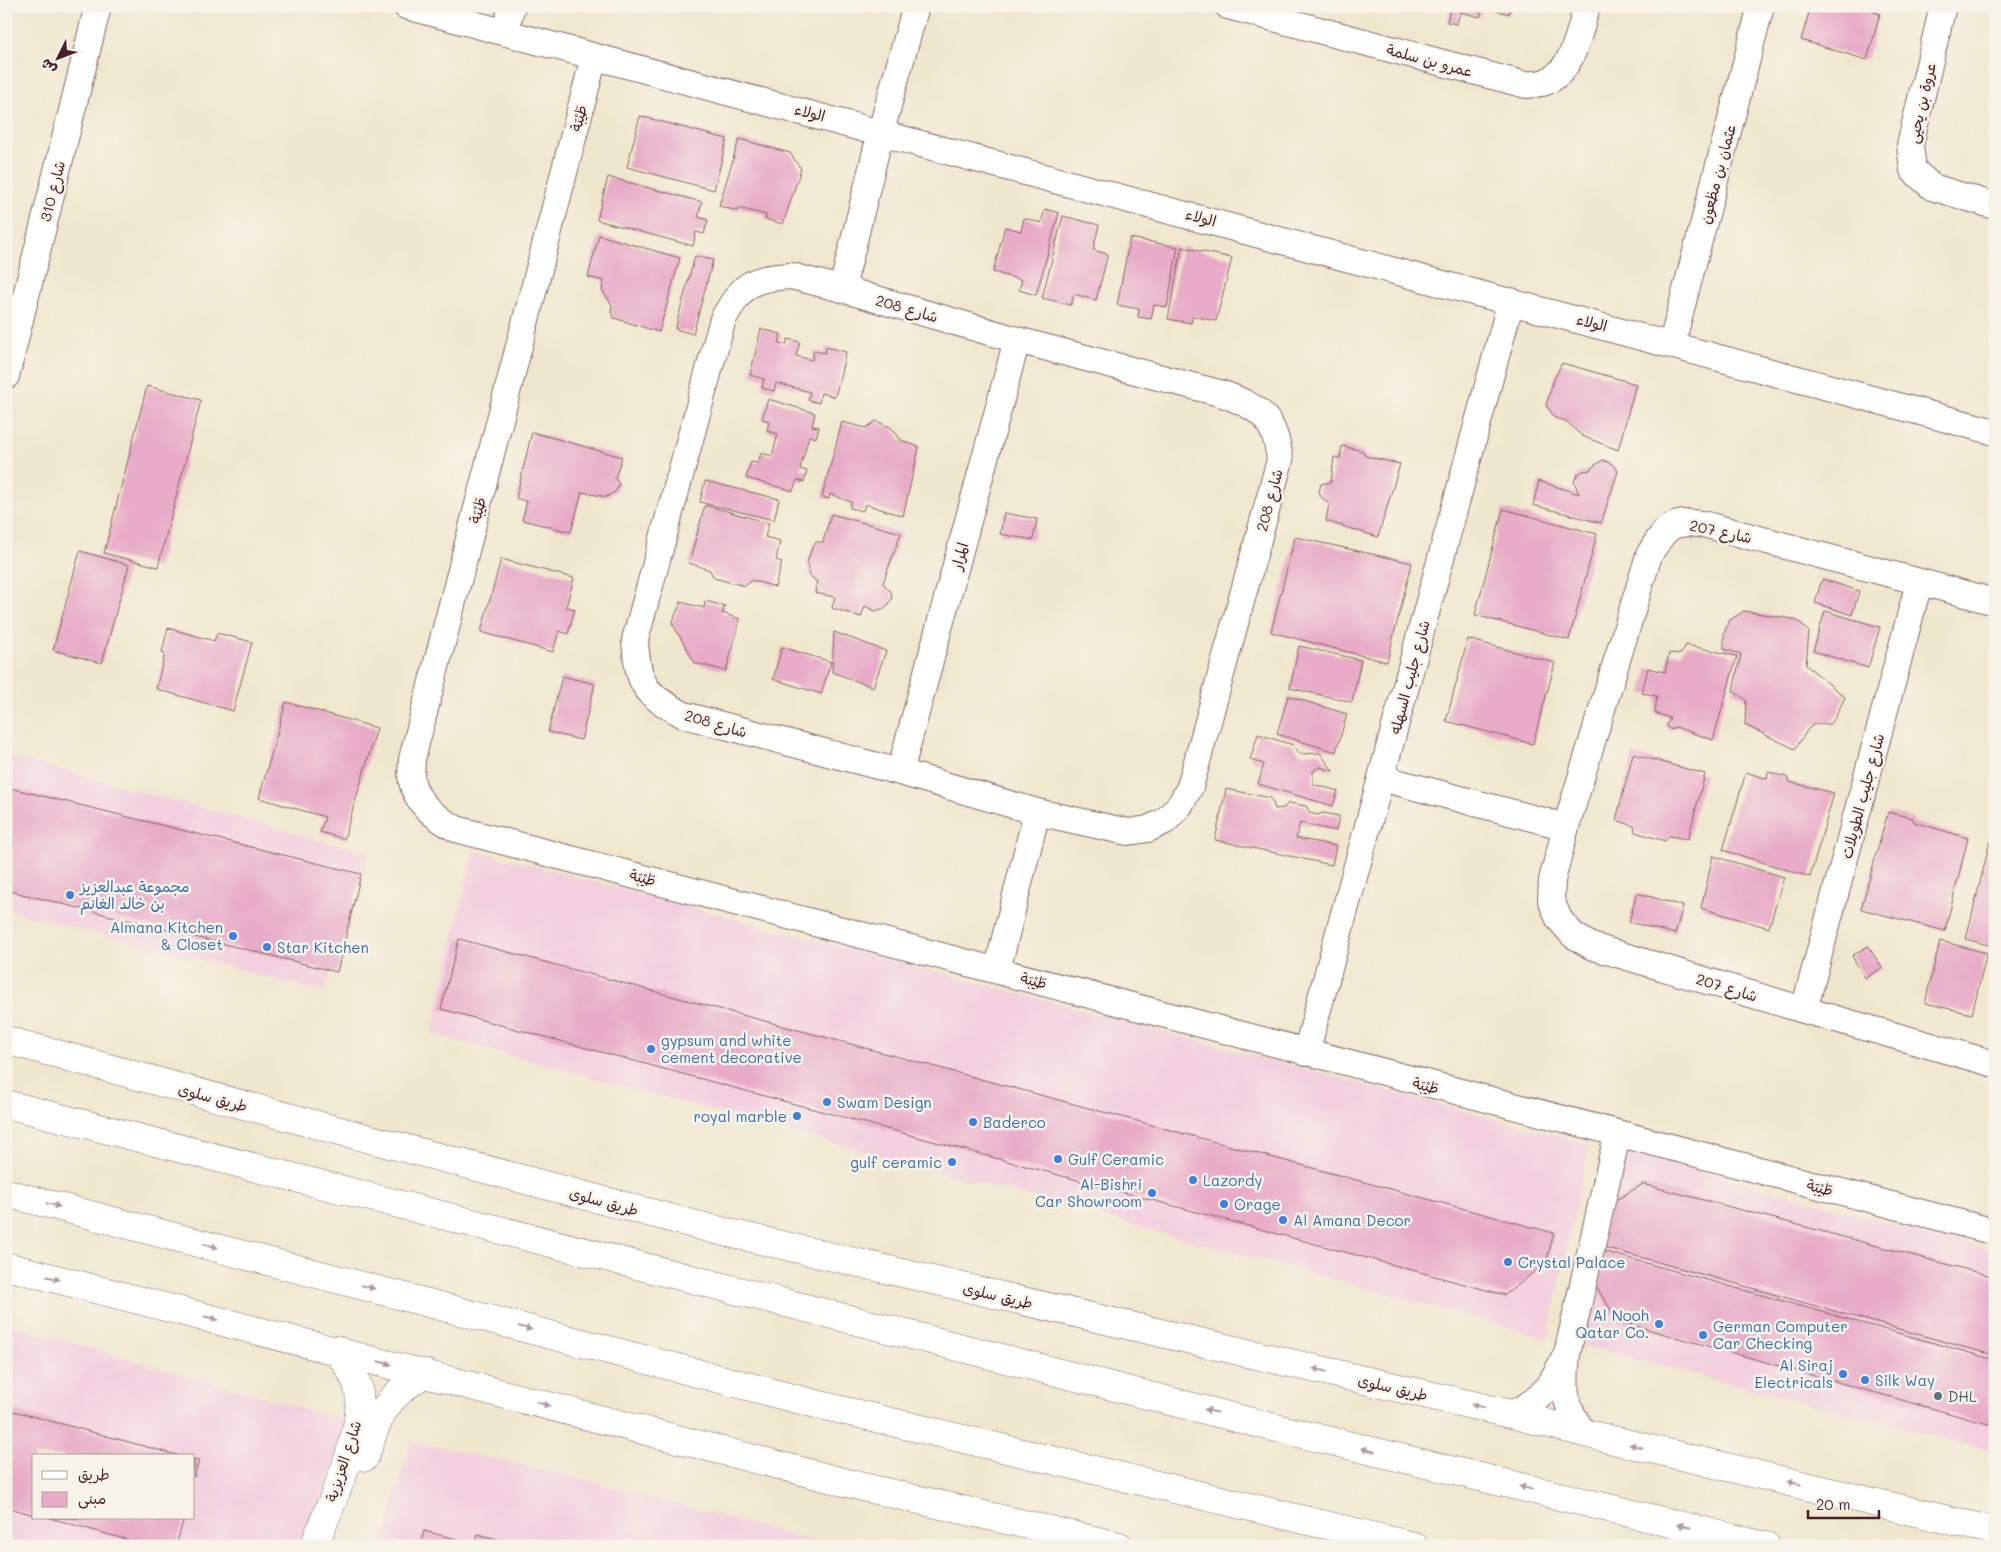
<svg xmlns="http://www.w3.org/2000/svg" width="2001" height="1552" font-family="Mali,'Playpen Sans Arabic',sans-serif">
	<style>
		.built { fill: #f3cfdf; fill-rule: evenodd }
		.building { fill: #e8abc8 }
		.lines { fill: none; stroke-linecap: round; stroke-linejoin: round }
		.street-casing { stroke: #846564; stroke-width: 28 }
		.secondary-casing { stroke: #846564; stroke-width: 29 }
		.highway-casing { stroke: #846564; stroke-width: 29 }
		.street { stroke: #fff; stroke-width: 26 }
		.secondary { stroke: #fff; stroke-width: 28 }
		.highway { stroke: #fff; stroke-width: 28 }
		.oneway { fill: #ae9aa0 }
		.shop-dot { fill: #3f7fe0; stroke: #f7f3e8; stroke-width: 2 }
		.service-dot { fill: #5c6f8a; stroke: #f7f3e8; stroke-width: 2 }
		.labels { text-anchor: middle; dominant-baseline: central; stroke-width: 5; stroke-linejoin: round; paint-order: stroke }
		.street-label { font-size: 15px; fill: #4a1f2b; stroke: #f7f3e8 }
		.shop-label { font-size: 15px; fill: #366cbe; stroke: #f7f3e8; text-anchor: start }
		.service-label { font-size: 15px; fill: #4e5e75; stroke: #f7f3e8; text-anchor: start }
	</style>
	<rect width="100%" height="100%" fill="#f7f3e8"/>
	<filter id="ink" filterUnits="userSpaceOnUse"><feTurbulence type="fractalNoise" baseFrequency=".02" numOctaves="2"/><feDisplacementMap in="SourceGraphic" scale="10" xChannelSelector="R" yChannelSelector="G"/><feConvolveMatrix kernelMatrix="1 2 1 2 8 2 1 2 1" color-interpolation-filters="sRGB"/></filter>
	<filter id="wash" filterUnits="userSpaceOnUse"><feTurbulence type="fractalNoise" baseFrequency=".0096" numOctaves="4" result="noise"/><feDisplacementMap in="SourceGraphic" scale="20" xChannelSelector="R" yChannelSelector="G"/><feGaussianBlur stdDeviation="1.12" result="paint"/><feColorMatrix in="noise" values="0 0 0 0 0 0 0 0 0 0 0 0 0 0 0 0 0 1.4 0 .05"/><feComposite in="paint" operator="in"/></filter>
	<g filter="url(#wash)">
		<rect width="100%" height="100%" fill="#efe7cd"/>
		<path class="built" d="M 6,755 L 369,853 L 324,992 L 6,910 Z
			M 473,850 L 1589,1144 L 1548,1338 L 432,1034 Z
			M 1611,1148 L 1995,1251 L 1995,1452 L 1574,1343 Z
			M 6,1324 L 350,1422 L 302,1546 L 25,1546 L 6,1541 ZM 34,1456 L 194,1456 L 194,1518 L 34,1518 Z
			M 411,1441 L 591,1481 L 832,1546 L 382,1546 Z"/>
		<g id="blocks">
			<path class="building" d="M 1451,6 L 1511,6 L 1509,14 L 1482,7 L 1480,17 L 1460,12 L 1457,24 L 1447,22 Z
				M 1811,6 L 1876,6 L 1874,12 L 1880,14 L 1867,60 L 1801,40 Z
				M 640,116 L 727,139 L 714,190 L 627,167 Z
				M 739,139 L 790,153 L 801,169 L 783,224 L 765,219 L 766,215 L 738,208 L 737,211 L 719,206 Z
				M 608,177 L 702,202 L 698,217 L 708,220 L 704,234 L 696,232 L 693,246 L 597,220 Z
				M 1045,209 L 1059,213 L 1036,295 L 1019,290 L 1022,280 L 993,272 L 1005,227 L 1021,231 L 1024,218 L 1041,223 Z
				M 1063,216 L 1099,225 L 1093,250 L 1108,254 L 1096,300 L 1074,294 L 1071,305 L 1042,298 Z
				M 599,235 L 680,258 L 659,332 L 614,318 L 611,313 L 612,305 L 602,290 L 604,281 L 588,277 Z
				M 1130,238 L 1178,247 L 1167,307 L 1154,305 L 1151,319 L 1138,317 L 1139,309 L 1117,305 Z
				M 1182,247 L 1232,258 L 1216,321 L 1193,316 L 1191,323 L 1168,319 Z
				M 695,256 L 713,260 L 693,334 L 675,329 Z
				M 761,329 L 781,334 L 779,343 L 786,345 L 788,339 L 800,342 L 796,356 L 812,360 L 814,351 L 825,353 L 826,347 L 846,352 L 835,397 L 821,393 L 819,403 L 808,400 L 810,392 L 776,383 L 774,391 L 762,388 L 764,379 L 750,375 Z
				M 1562,363 L 1636,384 L 1618,450 L 1582,436 L 1566,421 L 1555,418 L 1546,405 L 1554,379 Z
				M 147,386 L 201,400 L 158,567 L 104,553 Z
				M 768,399 L 815,413 L 812,426 L 819,427 L 816,438 L 809,436 L 800,469 L 807,471 L 804,482 L 797,480 L 793,491 L 746,478 L 751,462 L 758,463 L 761,453 L 772,456 L 778,434 L 767,431 L 769,421 L 762,419 Z
				M 876,421 L 892,428 L 901,440 L 919,447 L 903,516 L 865,504 L 863,511 L 850,508 L 851,502 L 830,494 L 829,499 L 822,497 L 842,422 L 866,428 Z
				M 532,432 L 622,457 L 615,478 L 619,484 L 616,491 L 606,497 L 582,492 L 571,532 L 522,520 L 527,502 L 516,498 Z
				M 1342,446 L 1363,451 L 1365,456 L 1400,464 L 1378,537 L 1326,521 L 1329,504 L 1322,498 L 1319,492 L 1321,484 L 1331,482 L 1334,457 L 1340,458 Z
				M 1603,460 L 1612,464 L 1618,471 L 1601,523 L 1533,505 L 1539,481 L 1579,494 L 1574,481 L 1578,474 L 1583,471 L 1590,470 L 1592,467 Z
				M 705,481 L 779,499 L 774,520 L 700,502 Z
				M 705,505 L 769,523 L 765,537 L 780,541 L 776,560 L 782,562 L 775,587 L 752,580 L 745,586 L 714,578 L 710,570 L 689,563 Z
				M 1503,509 L 1597,534 L 1569,640 L 1475,615 Z
				M 1004,513 L 1037,519 L 1033,540 L 1000,534 Z
				M 831,514 L 901,533 L 883,583 L 891,592 L 892,599 L 885,608 L 875,611 L 865,606 L 861,617 L 832,608 L 835,597 L 815,593 L 817,582 L 809,575 L 807,563 L 812,548 L 816,542 L 823,542 Z
				M 1295,537 L 1412,563 L 1387,662 L 1271,632 Z
				M 80,551 L 129,565 L 102,663 L 53,650 Z
				M 501,559 L 574,578 L 566,607 L 575,609 L 568,634 L 559,631 L 553,652 L 481,632 Z
				M 1822,579 L 1859,591 L 1852,615 L 1815,603 Z
				M 705,601 L 725,606 L 722,613 L 740,619 L 726,671 L 695,663 L 672,623 L 681,602 L 704,608 Z
				M 1744,611 L 1793,619 L 1802,624 L 1809,632 L 1806,665 L 1845,697 L 1835,718 L 1830,724 L 1814,724 L 1808,729 L 1795,749 L 1745,725 L 1746,700 L 1733,691 L 1741,654 L 1724,649 L 1724,633 L 1729,621 Z
				M 1825,611 L 1880,627 L 1868,668 L 1813,651 Z
				M 168,628 L 214,641 L 217,633 L 252,642 L 233,711 L 156,689 L 165,653 L 162,652 Z
				M 834,632 L 886,651 L 873,687 L 832,672 Z
				M 1468,639 L 1555,663 L 1533,744 L 1446,721 Z
				M 1686,645 L 1737,656 L 1713,740 L 1676,727 L 1671,730 L 1666,726 L 1670,718 L 1655,713 L 1657,696 L 1642,693 L 1648,668 L 1665,672 L 1669,653 L 1681,654 Z
				M 1299,646 L 1361,660 L 1352,702 L 1290,688 Z
				M 782,647 L 831,662 L 821,694 L 773,679 Z
				M 562,676 L 595,684 L 581,740 L 548,732 Z
				M 1288,696 L 1347,714 L 1336,752 L 1277,734 Z
				M 286,702 L 377,728 L 344,839 L 320,832 L 325,817 L 259,798 Z
				M 1258,734 L 1293,745 L 1300,754 L 1320,753 L 1333,771 L 1320,767 L 1313,771 L 1313,784 L 1338,791 L 1333,806 L 1258,784 L 1264,764 L 1250,760 Z
				M 1633,754 L 1705,774 L 1688,839 L 1669,836 L 1665,841 L 1635,832 L 1634,826 L 1616,820 Z
				M 1746,772 L 1767,779 L 1768,772 L 1787,777 L 1789,782 L 1834,793 L 1810,877 L 1723,850 Z
				M 6,787 L 361,874 L 337,972 L 6,890 Z
				M 1226,789 L 1271,798 L 1275,809 L 1284,808 L 1288,803 L 1306,806 L 1310,813 L 1317,815 L 1324,813 L 1339,816 L 1336,831 L 1300,823 L 1296,838 L 1336,846 L 1332,865 L 1215,840 Z
				M 1888,812 L 1913,818 L 1914,822 L 1968,838 L 1945,931 L 1861,909 Z
				M 1990,842 L 1995,844 L 1995,947 L 1966,939 Z
				M 1713,856 L 1784,877 L 1769,928 L 1701,908 Z
				M 1637,893 L 1683,906 L 1675,934 L 1629,922 Z
				M 459,939 L 1554,1233 L 1546,1263 L 1505,1295 L 441,1009 Z
				M 1940,941 L 1987,953 L 1972,1014 L 1925,1003 Z
				M 1868,946 L 1882,968 L 1865,978 L 1852,956 Z
				M 1643,1184 L 1995,1277 L 1995,1332 L 1989,1354 L 1600,1246 L 1611,1203 Z
				M 1599,1250 L 1995,1360 L 1995,1426 L 1618,1321 L 1591,1279 Z
				M 6,1409 L 177,1455 L 177,1456 L 34,1456 L 34,1515 L 6,1507 Z
				M 194,1460 L 199,1461 L 194,1477 Z
				M 50,1518 L 184,1518 L 176,1546 L 149,1546 Z
				M 424,1531 L 468,1542 L 467,1546 L 420,1546 Z
				M 478,1534 L 520,1545 L 520,1546 L 475,1546 Z"/>
		</g>
	</g>
	<g filter="url(#ink)">
		<use href="#blocks" fill-opacity="0" stroke="#846564" stroke-width="1"/>
		<g class="lines">
			<g class="street-casing">
				<path id="street" d="M 406,6 C 936,146 1466,286 1995,432
					M 1228,6 L 1526,85 C 1531,84 1537,84 1542,83 C 1573,75 1579,32 1587,6
					M 1943,6 L 1910,145 L 1913,170 L 1932,187 L 1995,206
					M 505,32 L 512,6
					M 594,57 L 412,759 C 412,766 410,775 412,782 C 417,805 437,818 456,829 C 969,963 1481,1101 1995,1232
					M 791,276 L 842,289 L 1017,340 L 1223,394 C 1261,408 1275,418 1280,460 L 1190,787 L 1180,805 L 1165,821 L 1148,829 L 1128,832 L 1037,812 L 900,772 L 684,715 C 644,694 638,685 635,640 L 723,319 C 743,284 750,278 791,276 Z
					M 842,289 L 881,131 L 916,6
					M 1672,343 L 1761,6
					M 6,376 L 98,6
					M 1995,602 L 1707,525 C 1672,519 1666,526 1649,555 L 1566,827 L 1552,880 L 1551,900 L 1559,919 L 1573,935 L 1591,946 L 1804,1010 L 1995,1064
					M 900,772 L 1017,340
					M 1381,778 L 1566,827
					M 997,970 L 1037,812
					M 1804,1010 L 1919,583
					M 1306,1053 L 1511,301
					M 1511,1414 C 1542,1400 1548,1389 1564,1359
					M 1584,1433 C 1562,1403 1564,1390 1567,1354 L 1617,1136"/>
			</g>
			<g class="secondary-casing">
				<path id="secondary" d="M 6,1040 L 321,1126 L 712,1229 L 1511,1414 L 1584,1433 L 1995,1531
					M 6,1266 L 863,1487 L 1119,1546
					M 365,1457 C 379,1414 385,1397 425,1373
					M 314,1546 C 329,1507 368,1427 358,1387 C 354,1373 345,1362 337,1350"/>
			</g>
			<g class="highway-casing">
				<path id="highway" d="M 6,1104 L 1256,1423 L 1766,1546
					M 6,1193 L 812,1403 L 1414,1546"/>
			</g>
			<use href="#street" class="street"/>
			<use href="#secondary" class="secondary"/>
			<use href="#highway" class="highway"/>
		</g>
		<defs><path id="oneway-solid" d="M-6-.8H1V-3.2L6.5 0L1 3.2V.8H-6Z" transform="scale(1.25)"/></defs>
		<g class="oneway">
			<use href="#oneway-solid" transform="translate(53 1205) rotate(15)"/>
			<use href="#oneway-solid" transform="translate(211 1246) rotate(15)"/>
			<use href="#oneway-solid" transform="translate(53 1278) rotate(14)"/>
			<use href="#oneway-solid" transform="translate(368 1287) rotate(15)"/>
			<use href="#oneway-solid" transform="translate(211 1318) rotate(14)"/>
			<use href="#oneway-solid" transform="translate(525 1328) rotate(15)"/>
			<use href="#oneway-solid" transform="translate(385 1363) rotate(14)"/>
			<use href="#oneway-solid" transform="translate(1320 1370) rotate(-167)"/>
			<use href="#oneway-solid" transform="translate(543 1404) rotate(15)"/>
			<use href="#oneway-solid" transform="translate(1478 1406) rotate(-167)"/>
			<use href="#oneway-solid" transform="translate(1211 1411) rotate(-166)"/>
			<use href="#oneway-solid" transform="translate(1636 1446) rotate(-167)"/>
			<use href="#oneway-solid" transform="translate(1368 1450) rotate(-166)"/>
			<use href="#oneway-solid" transform="translate(1794 1483) rotate(-167)"/>
			<use href="#oneway-solid" transform="translate(1526 1488) rotate(-166)"/>
			<use href="#oneway-solid" transform="translate(1684 1526) rotate(-166)"/>
		</g>
	</g>
	<g class="shop-dot">
		<circle cx="70" cy="895" r="5"/>
		<circle cx="233" cy="936" r="5"/>
		<circle cx="267" cy="947" r="5"/>
		<circle cx="651" cy="1049" r="5"/>
		<circle cx="827" cy="1102" r="5"/>
		<circle cx="797" cy="1116" r="5"/>
		<circle cx="973" cy="1122" r="5"/>
		<circle cx="1058" cy="1159" r="5"/>
		<circle cx="952" cy="1162" r="5"/>
		<circle cx="1193" cy="1180" r="5"/>
		<circle cx="1152" cy="1193" r="5"/>
		<circle cx="1224" cy="1204" r="5"/>
		<circle cx="1283" cy="1220" r="5"/>
		<circle cx="1508" cy="1262" r="5"/>
		<circle cx="1659" cy="1324" r="5"/>
		<circle cx="1703" cy="1335" r="5"/>
		<circle cx="1843" cy="1374" r="5"/>
		<circle cx="1865" cy="1380" r="5"/>
	</g>
	<circle class="service-dot" cx="1938" cy="1396" r="5"/>
	<g class="labels">
		<g class="street-label">
			<text transform="translate(1430 60) rotate(15)">عمرو بن سلمة</text>
			<text transform="translate(1921 103) rotate(-77)">عروة بن يحيى</text>
			<text transform="translate(810 112) rotate(14)">الولاء</text>
			<text transform="translate(578 118) rotate(-75)">طَيْبَة</text>
			<text transform="translate(1717 174) rotate(-75)">عثمان بن مظعون</text>
			<text transform="translate(52 191) rotate(-76)">شارع 310</text>
			<text transform="translate(1201 217) rotate(15)">الولاء</text>
			<text transform="translate(907 308) rotate(16)">شارع 208</text>
			<text transform="translate(1592 322) rotate(14)">الولاء</text>
			<text transform="translate(1269 500) rotate(-75)">شارع 208</text>
			<text transform="translate(477 510) rotate(-75)">طَيْبَة</text>
			<text transform="translate(1721 531) rotate(12)">شارع 207</text>
			<text transform="translate(959 556) rotate(-75)">المرار</text>
			<text transform="translate(1409 677) rotate(-75)">شارع جليب السهله</text>
			<text transform="translate(716 723) rotate(16)">شارع 208</text>
			<text transform="translate(1862 796) rotate(-75)">شارع جليب الطويلات</text>
			<text transform="translate(643 877) rotate(15)">طَيْبَة</text>
			<text transform="translate(1034 980) rotate(15)">طَيْبَة</text>
			<text transform="translate(1727 987) rotate(17)">شارع 207</text>
			<text transform="translate(1426 1085) rotate(15)">طَيْبَة</text>
			<text transform="translate(213 1097) rotate(15)">طريق سلوى</text>
			<text transform="translate(1820 1187) rotate(14)">طَيْبَة</text>
			<text transform="translate(604 1201) rotate(15)">طريق سلوى</text>
			<text transform="translate(998 1295) rotate(13)">طريق سلوى</text>
			<text transform="translate(1393 1387) rotate(13)">طريق سلوى</text>
			<text transform="translate(343 1461) rotate(-72)">شارع العزيزية</text>
		</g>
		<g class="shop-label">
			<text x="80" y="886">مجموعة عبدالعزيز<tspan x="80" dy="17">بن خالد الغانم</tspan></text>
			<text x="223" y="927" text-anchor="end">Almana Kitchen<tspan x="223" dy="17">&amp; Closet</tspan></text>
			<text x="277" y="947">Star Kitchen</text>
			<text x="661" y="1040">gypsum and white<tspan x="661" dy="17">cement decorative</tspan></text>
			<text x="837" y="1102">Swam Design</text>
			<text x="787" y="1116" text-anchor="end">royal marble</text>
			<text x="983" y="1122">Baderco</text>
			<text x="1068" y="1159">Gulf Ceramic</text>
			<text x="942" y="1162" text-anchor="end">gulf ceramic</text>
			<text x="1203" y="1180">Lazordy</text>
			<text x="1142" y="1184" text-anchor="end">Al-Bishri<tspan x="1142" dy="17">Car Showroom</tspan></text>
			<text x="1234" y="1204">Orage</text>
			<text x="1293" y="1220">Al Amana Decor</text>
			<text x="1518" y="1262">Crystal Palace</text>
			<text x="1649" y="1315" text-anchor="end">Al Nooh<tspan x="1649" dy="17">Qatar Co.</tspan></text>
			<text x="1713" y="1326">German Computer<tspan x="1713" dy="17">Car Checking</tspan></text>
			<text x="1833" y="1365" text-anchor="end">Al Siraj<tspan x="1833" dy="17">Electricals</tspan></text>
			<text x="1875" y="1380">Silk Way</text>
		</g>
		<g class="service-label">
			<text x="1948" y="1396">DHL</text>
		</g>
	</g>
	<rect width="2001" height="1552" fill="none" stroke="#f7f3e8" stroke-width="25"/>
	<rect x="32" y="1454" width="162" height="65" fill="#f7f3e8" stroke="#b29e9c"/>
	<rect x="42" y="1471" width="25" height="8" fill="#ffffff" stroke="#b29e9c"/>
	<text x="78" y="1480" font-size="15" fill="#4a1f2b">طريق</text>
	<rect x="42" y="1492" width="25" height="15" fill="#e8abc8" stroke="#b29e9c"/>
	<text x="78" y="1504" font-size="15" fill="#4a1f2b">مبنى</text>
	<g transform="translate(58 58) rotate(228)" stroke="#f7f3e8" stroke-width="4" paint-order="stroke">
	<path d="M0-4L9 19L0 12L-9 19Z" fill="#4a1f2b"/>
	<text y="-8" font-size="14" font-weight="bold" text-anchor="middle" fill="#4a1f2b">ش</text>
	</g>
	<path d="M1808 1510v8h71v-8" fill="none" stroke="#4a1f2b" stroke-width="2.5"/>
	<text x="1816" y="1510" font-size="15" fill="#4a1f2b" stroke="#f7f3e8" stroke-width="4" paint-order="stroke">20 m</text>
</svg>
